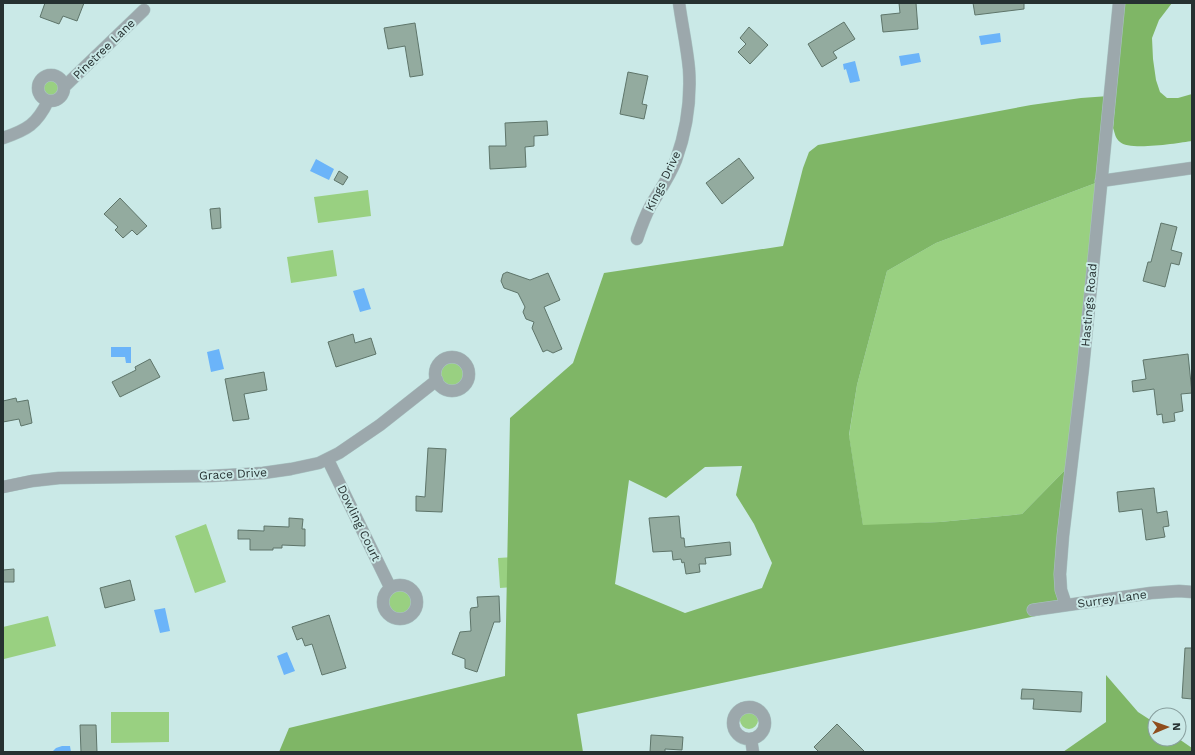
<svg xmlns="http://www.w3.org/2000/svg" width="1195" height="755" font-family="'Work Sans',sans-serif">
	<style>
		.green { fill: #99d081 }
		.forest { fill: #7fb666; fill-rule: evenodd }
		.water { fill: #6bb4f9 }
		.building { fill: #93ab9f; stroke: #5e756a }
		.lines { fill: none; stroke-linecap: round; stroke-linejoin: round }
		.minor-casing { stroke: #a9c4c3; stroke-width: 13 }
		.minor { stroke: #9ca8ac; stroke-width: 12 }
		.labels { text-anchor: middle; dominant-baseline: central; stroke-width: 4; stroke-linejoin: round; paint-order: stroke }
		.street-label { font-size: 12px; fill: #263131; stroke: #cae9e7 }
	</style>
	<rect width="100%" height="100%" fill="#cae9e7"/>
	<path class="green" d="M38 88a13 13 0 1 1 26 0a13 13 0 1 1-26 0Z
		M 1101,181 L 1072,463 L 1022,514 L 940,522 L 863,526 L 849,436 L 857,385 L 887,271 L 936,243 Z
		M 368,190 L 371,216 L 318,223 L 314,197 Z
		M 333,250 L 337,276 L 291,283 L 287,257 Z
		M440 374a13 13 0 1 1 26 0a13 13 0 1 1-26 0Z
		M 206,524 L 226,582 L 195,593 L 175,536 Z
		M 547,555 L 549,584 L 500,588 L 498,558 Z
		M385 602a14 14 0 1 1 28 0a14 14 0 1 1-28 0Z
		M 48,616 L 56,646 L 4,659 L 3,627 Z
		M740 720a9 9 0 1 1 18 0a9 9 0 1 1-18 0Z
		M 111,712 L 169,712 L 169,742 L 111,743 Z"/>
	<path class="forest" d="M 1123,3 L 1172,3 L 1159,20 L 1152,38 L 1153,59 L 1156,80 L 1160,92 L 1167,98 L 1178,98 L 1192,94 L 1192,141 C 1179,143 1129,151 1120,142 C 1115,138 1115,133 1113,128 Z
		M 1109,96 L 1101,181 L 936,243 L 887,271 L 857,385 L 849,435 L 863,525 L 940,522 L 1022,514 L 1072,463 L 1063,536 L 1064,610 L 577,714 L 583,752 L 279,752 L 289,728 L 505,676 L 510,418 L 573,363 L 604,273 L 783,246 L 803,168 L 809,152 L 818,145 L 1031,105 L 1081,98 ZM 742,466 L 736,495 L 754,524 L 772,563 L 762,588 L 685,613 L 615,584 L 629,480 L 666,498 L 705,467 Z
		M 1106,675 L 1138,712 L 1155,723 L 1155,739 L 1179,739 L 1192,748 L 1192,752 L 1063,752 L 1106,722 Z"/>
	<path class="water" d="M 1000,33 L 1001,42 L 981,45 L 979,36 Z
		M 919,53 L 921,62 L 901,66 L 899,56 Z
		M 855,61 L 860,81 L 850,83 L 846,69 L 844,70 L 843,64 Z
		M 316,159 L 334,169 L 329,180 L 310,171 Z
		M 364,288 L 371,309 L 360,312 L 353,291 Z
		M 111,347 L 131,347 L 131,363 L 126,363 L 125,357 L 111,357 Z
		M 219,349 L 224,369 L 211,372 L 207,352 Z
		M 165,608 L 170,631 L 160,633 L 154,610 Z
		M 287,652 L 295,671 L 284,675 L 277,656 Z
		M 62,746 L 70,746 L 71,752 L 52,752 L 56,748 Z"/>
	<path class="building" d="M 45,3 L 84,3 L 77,21 L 63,16 L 59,24 L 40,17 Z
		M 899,3 L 916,3 L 918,29 L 883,32 L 881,15 L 900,13 Z
		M 973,3 L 1024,3 L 1024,9 L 975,15 Z
		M 844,22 L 855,39 L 833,52 L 837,58 L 822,67 L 808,44 Z
		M 415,23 L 423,75 L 410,77 L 405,46 L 388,49 L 384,28 Z
		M 749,27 L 768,45 L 750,64 L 738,52 L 746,44 L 740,38 Z
		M 628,72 L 648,76 L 642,104 L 647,105 L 644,119 L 620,114 Z
		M 547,121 L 548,135 L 534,136 L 534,146 L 525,147 L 526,167 L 490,169 L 489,146 L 506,146 L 505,123 Z
		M 739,158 L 754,178 L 722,204 L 706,183 Z
		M 339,171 L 348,177 L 343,185 L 334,180 Z
		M 120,198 L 147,226 L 137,235 L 132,230 L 123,238 L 115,230 L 118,227 L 104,214 Z
		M 220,208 L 221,228 L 212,229 L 210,209 Z
		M 1161,223 L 1177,227 L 1171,250 L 1182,253 L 1179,265 L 1171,263 L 1165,287 L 1143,281 L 1148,262 L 1151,262 Z
		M 507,272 L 530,280 L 548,273 L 560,300 L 544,307 L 562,349 L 553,353 L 547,350 L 543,352 L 532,328 L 534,322 L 526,319 L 523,312 L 525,307 L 518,293 L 504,288 L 501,281 L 503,274 Z
		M 353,334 L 355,343 L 371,338 L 376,354 L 336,367 L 328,342 Z
		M 1188,354 L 1192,393 L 1181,394 L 1183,411 L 1174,413 L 1175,421 L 1163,423 L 1162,414 L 1157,415 L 1154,389 L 1133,392 L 1132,381 L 1146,379 L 1143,360 Z
		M 150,359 L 160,377 L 120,397 L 112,382 L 136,370 L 135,367 Z
		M 264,372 L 267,390 L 244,394 L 249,419 L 233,421 L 225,379 Z
		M 16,398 L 17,402 L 28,400 L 32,423 L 21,426 L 19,419 L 3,422 L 3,401 Z
		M 428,448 L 446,449 L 442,512 L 416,511 L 416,496 L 425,497 Z
		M 1154,488 L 1157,513 L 1167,511 L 1169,526 L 1163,527 L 1165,537 L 1146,540 L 1142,509 L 1119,512 L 1117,492 Z
		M 679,516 L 681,538 L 684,538 L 685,547 L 730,542 L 731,555 L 705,558 L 706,564 L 699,564 L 700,572 L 686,574 L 684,562 L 682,563 L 681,559 L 673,560 L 672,551 L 653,552 L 649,518 Z
		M 289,518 L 303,519 L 302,529 L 305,529 L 305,546 L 282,545 L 282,548 L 273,548 L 273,550 L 250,550 L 250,539 L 238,539 L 238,530 L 264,531 L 264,526 L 289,527 Z
		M 14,569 L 14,582 L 3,582 L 3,570 Z
		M 130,580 L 135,600 L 105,608 L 100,588 Z
		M 499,596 L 500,622 L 494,622 L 477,672 L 465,668 L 465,659 L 452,654 L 460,632 L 471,631 L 470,612 L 471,608 L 478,607 L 477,597 Z
		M 329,615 L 346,668 L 322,675 L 312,644 L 305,646 L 302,638 L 297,640 L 292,627 Z
		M 1185,648 L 1192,648 L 1192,699 L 1182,698 Z
		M 1022,689 L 1082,692 L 1081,712 L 1033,709 L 1034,699 L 1021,699 Z
		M 837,724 L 865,752 L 819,752 L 814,747 Z
		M 80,725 L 96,725 L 97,752 L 81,752 Z
		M 651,735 L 683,737 L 682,750 L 665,749 L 665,752 L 650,752 Z"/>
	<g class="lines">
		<g class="minor-casing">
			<path id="minor" d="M38 88a13 13 0 1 1 26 0a13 13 0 1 1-26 0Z
				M 64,87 L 144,10
				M 3,138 C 27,130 37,124 48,101
				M 1101,181 L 1192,168
				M 637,239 C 641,227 645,216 651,205 C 660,190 670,176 676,160 C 686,132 691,99 689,69 C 687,47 682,25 679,3
				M435 374a17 17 0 1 1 34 0a17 17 0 1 1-34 0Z
				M 328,460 L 390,587
				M 3,487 L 32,481 L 59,478 L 210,476 L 263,473 L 291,469 L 319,463 L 339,453 L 380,425 L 437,380
				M383 602a17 17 0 1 1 34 0a17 17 0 1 1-34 0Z
				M 1066,605 L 1061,590 L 1060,574 L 1063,536 L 1083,368 L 1119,3
				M 1033,610 L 1151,593 L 1179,591 L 1192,592
				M733 723a16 16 0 1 1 32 0a16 16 0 1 1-32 0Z
				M 751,739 L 753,752"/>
		</g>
		<use href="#minor" class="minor"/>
	</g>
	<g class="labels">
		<g class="street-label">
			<text transform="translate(104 49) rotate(-44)">Pinetree Lane</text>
			<text transform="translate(663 181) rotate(-64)">Kings Drive</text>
			<text transform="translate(1089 305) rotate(-85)">Hastings Road</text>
			<text transform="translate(233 474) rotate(-3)">Grace Drive</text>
			<text transform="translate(359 523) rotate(64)">Dowling Court</text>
			<text transform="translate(1112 599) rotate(-8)">Surrey Lane</text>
		</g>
	</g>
	<rect width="1195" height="755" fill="none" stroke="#263131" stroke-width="8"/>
	<g transform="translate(1167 727) rotate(88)"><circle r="19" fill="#cae9e7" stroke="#889f9e"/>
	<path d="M0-3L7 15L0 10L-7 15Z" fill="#8f4d1c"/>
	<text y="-6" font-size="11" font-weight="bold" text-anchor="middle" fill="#263131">N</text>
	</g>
</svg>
